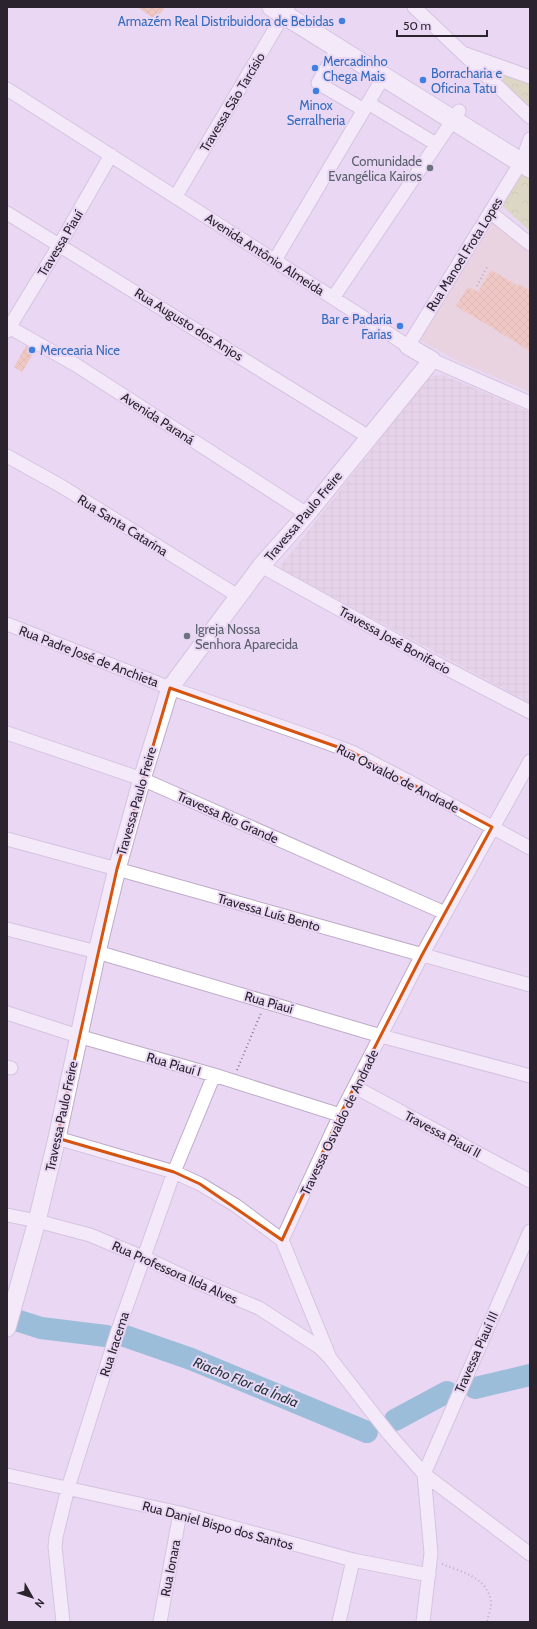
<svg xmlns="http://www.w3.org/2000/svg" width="537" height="1629" font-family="Cabin,sans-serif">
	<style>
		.industrial { fill: url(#industrial-grid) }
		.education { fill: #e9cecb }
		.park { fill: url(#park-crowns) }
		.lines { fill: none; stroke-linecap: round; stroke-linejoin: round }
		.river { stroke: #3e9db8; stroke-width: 22 }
		.building { fill: url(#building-cross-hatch) }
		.minor-casing { stroke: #beabc7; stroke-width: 15 }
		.tertiary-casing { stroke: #beabc7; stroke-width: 19 }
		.secondary-casing { stroke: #beabc7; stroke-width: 21 }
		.path { stroke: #877a8e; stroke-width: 2; stroke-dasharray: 1 3; stroke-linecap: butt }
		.minor { stroke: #fff; stroke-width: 13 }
		.tertiary { stroke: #fff; stroke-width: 17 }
		.secondary { stroke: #fff; stroke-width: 19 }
		.marked { fill: none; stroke: #d5540f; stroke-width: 3; stroke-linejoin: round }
		.shop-dot { fill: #3f7fe0; stroke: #ead7f4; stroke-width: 1.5 }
		.worship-dot { fill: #6b7280; stroke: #ead7f4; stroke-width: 1.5 }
		.labels { text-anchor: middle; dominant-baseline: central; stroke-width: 4; stroke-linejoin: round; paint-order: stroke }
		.shop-label { font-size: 13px; fill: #366cbe; stroke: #ead7f4; text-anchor: start }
		.street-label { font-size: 13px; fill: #2b242e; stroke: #ead7f4 }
		.worship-label { font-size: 13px; fill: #5b616d; stroke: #ead7f4; text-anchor: end }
		.water-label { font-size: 14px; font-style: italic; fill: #1d333a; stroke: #ead7f4 }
	</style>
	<defs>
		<pattern id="industrial-grid" width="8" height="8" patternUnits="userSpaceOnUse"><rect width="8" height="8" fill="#e3cfde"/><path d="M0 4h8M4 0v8" fill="none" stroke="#c3b2bf"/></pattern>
		<pattern id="park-crowns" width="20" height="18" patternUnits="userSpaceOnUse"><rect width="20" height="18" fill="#cdd88a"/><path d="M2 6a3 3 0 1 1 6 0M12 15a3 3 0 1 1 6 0" fill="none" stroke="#b0b977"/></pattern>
		<pattern id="building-cross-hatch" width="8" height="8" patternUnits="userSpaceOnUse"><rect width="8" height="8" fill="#f6b488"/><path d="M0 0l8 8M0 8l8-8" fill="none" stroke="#d39b76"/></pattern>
	</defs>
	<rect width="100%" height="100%" fill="#ead7f4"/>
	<path class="industrial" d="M 443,375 L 530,412 L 530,703 L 279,568 L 430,376 Z"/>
	<path class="education" d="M 493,223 L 530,253 L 530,392 L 459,362 L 420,340 Z"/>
	<path class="park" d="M 484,67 L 530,82 L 530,107 L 526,106 Z
		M 523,172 L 530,177 L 530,231 L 501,205 Z"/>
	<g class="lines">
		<path class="river" d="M 19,1321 L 41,1328 L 106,1336
			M 122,1335 L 191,1359 L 367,1432
			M 475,1388 L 530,1375
			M 395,1420 L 447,1392"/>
	</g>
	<path class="building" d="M 137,7 L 165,7 L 156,20 Z
		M 491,270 L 518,286 L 519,284 L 530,291 L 530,351 L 456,306 L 468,287 L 478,292 Z
		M 26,346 L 35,351 L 22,372 L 14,367 Z"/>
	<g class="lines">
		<g class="minor-casing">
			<path id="minor" d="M 414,7 L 530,117
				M 338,48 L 318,83 L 364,110
				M 466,54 L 530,77
				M 7,89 L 408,346 L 521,162
				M 368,103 L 436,144
				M 526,150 L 530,139
				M 176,196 L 288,7
				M 490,212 L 530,244
				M 7,213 L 369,437
				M 275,260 L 384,76
				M 333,298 L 459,111
				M 7,326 L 76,365 L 307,514
				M 7,331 L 60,244 L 111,155
				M 432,360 L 530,403
				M 7,456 L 61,486 L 238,596
				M 261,566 L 440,665 L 530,712
				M 7,624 L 170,688 L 314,738 L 352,752 L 408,781 L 530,848
				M 7,733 L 142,779 L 445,913
				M 530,761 L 422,955 L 340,1115 L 282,1240 L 330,1358 L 389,1434 L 424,1474 L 530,1554
				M 7,839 L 117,869 L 530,985
				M 7,929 L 97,952 L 381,1036 L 530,1076
				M 7,1013 L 78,1036 L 214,1075 L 340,1115
				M 7,1067 L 11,1068
				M 355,1087 L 530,1181
				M 57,1138 L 174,1172 L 200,1184 L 235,1205 L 282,1240
				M 7,1215 L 37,1221 L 90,1235 L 145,1258 L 194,1281 L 259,1308 L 319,1347 L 329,1357
				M 7,1475 L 180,1513 L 353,1560 L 429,1575
				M 63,1622 L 55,1547 L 56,1537 L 68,1488 L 117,1333 L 174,1172 L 214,1075
				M 160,1622 L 180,1513
				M 339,1622 L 353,1560
				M 423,1622 L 431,1553 L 424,1474 L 530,1231"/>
		</g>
		<g class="tertiary-casing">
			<path id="tertiary" d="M 7,1328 L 37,1221 L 57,1138 L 97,952 L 117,869 L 142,779 L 170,688 L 261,566 L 307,514 L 432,360 L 408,346"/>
		</g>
		<g class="secondary-casing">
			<path id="secondary" d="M 272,7 L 530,168"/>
		</g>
		<path class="path" d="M 477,286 L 487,267
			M 237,1070 L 261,1013
			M 442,1564 C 462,1572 489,1578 491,1603 C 491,1609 488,1616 487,1622"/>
		<use href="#minor" class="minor"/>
		<use href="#tertiary" class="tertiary"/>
		<use href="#secondary" class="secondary"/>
	</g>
	<path d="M0 0H537V1629H0ZM 170,688 L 352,752 L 492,827 L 422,955 L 340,1115 L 282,1240 L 200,1184 L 174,1172 L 57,1138 L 117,869 Z" fill="#ead7f4" fill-opacity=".55" fill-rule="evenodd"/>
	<path class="marked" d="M 170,688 L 352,752 L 492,827 L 422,955 L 340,1115 L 282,1240 L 200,1184 L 174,1172 L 57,1138 L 117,869 Z"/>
	<g class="shop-dot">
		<circle cx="342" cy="21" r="4"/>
		<circle cx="315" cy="68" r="4"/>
		<circle cx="423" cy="80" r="4"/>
		<circle cx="316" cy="91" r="4"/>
		<circle cx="400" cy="326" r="4"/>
		<circle cx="32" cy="350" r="4"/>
	</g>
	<g class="worship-dot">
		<circle cx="430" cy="168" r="4"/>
		<circle cx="187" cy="636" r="4"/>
	</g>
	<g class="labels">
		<g class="shop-label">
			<text x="334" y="21" text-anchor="end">Armazém Real Distribuidora de Bebidas</text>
			<text x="323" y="61">Mercadinho<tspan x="323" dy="15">Chega Mais</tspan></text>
			<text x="431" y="73">Borracharia e<tspan x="431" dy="15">Oficina Tatu</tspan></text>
			<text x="316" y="105" text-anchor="middle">Minox<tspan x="316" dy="15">Serralheria</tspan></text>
			<text x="392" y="319" text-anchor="end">Bar e Padaria<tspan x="392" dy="15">Farias</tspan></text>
			<text x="40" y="350">Mercearia Nice</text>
		</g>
		<g class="street-label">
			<text transform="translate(232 102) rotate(-59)">Travessa São Tarcísio</text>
			<text transform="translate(60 243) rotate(-59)">Travessa Piauí</text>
			<text transform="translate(265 254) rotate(33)">Avenida Antônio Almeida</text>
			<text transform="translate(464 254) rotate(-58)">Rua Manoel Frota Lopes</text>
			<text transform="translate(189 324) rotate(32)">Rua Augusto dos Anjos</text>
			<text transform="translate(158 418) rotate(33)">Avenida Paraná</text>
			<text transform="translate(303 516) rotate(-50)">Travessa Paulo Freire</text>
			<text transform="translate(123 525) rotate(32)">Rua Santa Catarina</text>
			<text transform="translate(395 640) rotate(29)">Travessa José Bonifacio</text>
			<text transform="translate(89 656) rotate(21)">Rua Padre José de Anchieta</text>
			<text transform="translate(398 778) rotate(27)">Rua Osvaldo de Andrade</text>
			<text transform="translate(136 801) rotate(-74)">Travessa Paulo Freire</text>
			<text transform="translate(228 817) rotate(24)">Travessa Rio Grande</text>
			<text transform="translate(269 912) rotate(16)">Travessa Luís Bento</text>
			<text transform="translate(269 1002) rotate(16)">Rua Piauí</text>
			<text transform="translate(174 1064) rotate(16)">Rua Piauí I</text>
			<text transform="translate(61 1116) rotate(-78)">Travessa Paulo Freire</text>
			<text transform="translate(339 1122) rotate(-64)">Travessa Osvaldo de Andrade</text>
			<text transform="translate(443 1134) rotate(28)">Travessa Piauí II</text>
			<text transform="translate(175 1272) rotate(24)">Rua Professora Ilda Alves</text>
			<text transform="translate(114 1344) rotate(-72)">Rua Iracema</text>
			<text transform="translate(476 1352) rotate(-66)">Travessa Piauí III</text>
			<text transform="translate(218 1525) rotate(15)">Rua Daniel Bispo dos Santos</text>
			<text transform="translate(170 1568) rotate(-79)">Rua Ionara</text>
		</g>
		<g class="worship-label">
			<text x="422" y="161">Comunidade<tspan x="422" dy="15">Evangélica Kairos</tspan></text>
			<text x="195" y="629" text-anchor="start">Igreja Nossa<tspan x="195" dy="15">Senhora Aparecida</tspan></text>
		</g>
		<g class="water-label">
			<text transform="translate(246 1382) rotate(22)">Riacho Flor da Índia</text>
		</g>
	</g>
	<rect width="537" height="1629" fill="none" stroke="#2b242e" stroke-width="16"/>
	<g transform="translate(32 1597) rotate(129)" stroke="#ead7f4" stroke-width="3" paint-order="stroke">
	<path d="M0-3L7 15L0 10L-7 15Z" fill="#2b242e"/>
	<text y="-6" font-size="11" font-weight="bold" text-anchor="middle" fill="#2b242e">N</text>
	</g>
	<path d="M397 30v6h90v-6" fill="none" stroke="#2b242e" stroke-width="2"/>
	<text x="403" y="30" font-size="12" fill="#2b242e" stroke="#ead7f4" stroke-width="3" paint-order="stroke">50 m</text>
</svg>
